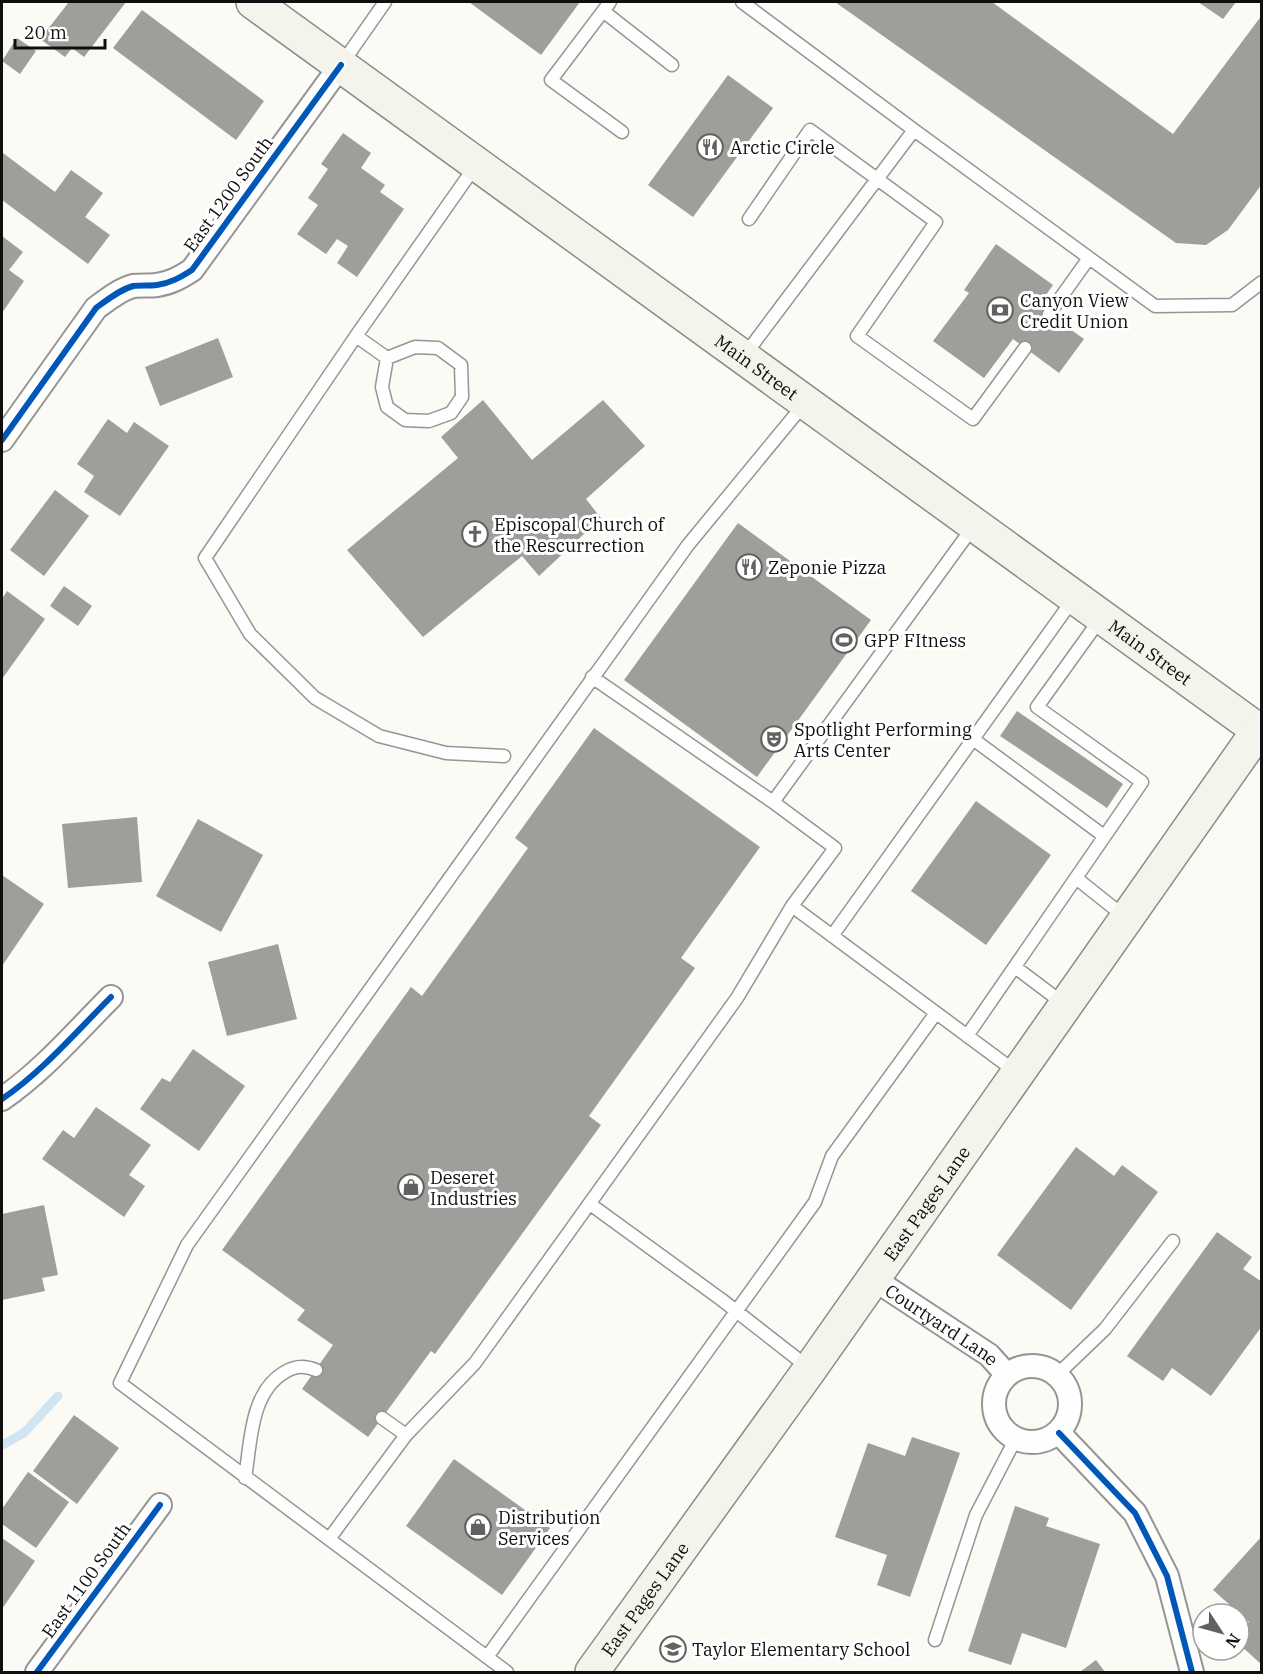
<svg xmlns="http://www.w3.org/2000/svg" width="1263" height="1674" font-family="'IBM Plex Serif',serif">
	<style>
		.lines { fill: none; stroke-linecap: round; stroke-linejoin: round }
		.stream { stroke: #d0e4f1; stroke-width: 9 }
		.building { fill: #9f9e9a }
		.service-casing { stroke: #959593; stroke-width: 15 }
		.minor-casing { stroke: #959593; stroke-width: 26 }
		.secondary-casing { stroke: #8c8b89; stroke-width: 36 }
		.service { stroke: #fefefe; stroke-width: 12 }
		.minor { stroke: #fefefe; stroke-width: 22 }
		.secondary { stroke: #f4f4ec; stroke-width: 33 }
		.cycleway-casing { stroke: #fff; stroke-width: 10 }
		.cycleway { stroke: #0057b8; stroke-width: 6 }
		.labels { text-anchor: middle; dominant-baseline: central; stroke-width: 6; stroke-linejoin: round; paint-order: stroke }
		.poi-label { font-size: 18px; fill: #0f0f0f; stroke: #fff; text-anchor: start }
		.street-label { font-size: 18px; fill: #0f0f0f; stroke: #fff }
	</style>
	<rect width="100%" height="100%" fill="#fbfaf5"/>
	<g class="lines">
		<path class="stream" d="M 2,1445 L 24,1433 L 58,1396"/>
	</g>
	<path class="building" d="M 69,2 L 126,2 L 84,57 L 72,48 L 65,57 L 40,39 Z
		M 469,2 L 580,2 L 541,55 Z
		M 835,2 L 992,2 L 1173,134 L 1262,15 L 1262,184 L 1228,230 L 1206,245 L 1176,243 Z
		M 1198,2 L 1236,2 L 1223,19 Z
		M 142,10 L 264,101 L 236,140 L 113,48 Z
		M 17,38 L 36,51 L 20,74 L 2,61 Z
		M 728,75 L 773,108 L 693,217 L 648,185 Z
		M 343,133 L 371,153 L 361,168 L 385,185 L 380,192 L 404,209 L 357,277 L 337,263 L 348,246 L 337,239 L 326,254 L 297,234 L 318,205 L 308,198 L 328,169 L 321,164 Z
		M 3,153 L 55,192 L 71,170 L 103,193 L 85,217 L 110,235 L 88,264 L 2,200 L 2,155 Z
		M 2,236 L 23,252 L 9,270 L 24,281 L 2,313 Z
		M 996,244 L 1053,285 L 1038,306 L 1084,339 L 1059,373 L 1013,339 L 984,378 L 933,341 L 969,293 L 964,290 Z
		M 218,338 L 233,377 L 160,406 L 145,367 Z
		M 483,400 L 532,460 L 603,400 L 645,446 L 586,499 L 601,518 L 539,576 L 522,556 L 423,637 L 347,550 L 458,458 L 441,437 Z
		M 108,419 L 127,433 L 134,422 L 169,446 L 120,516 L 84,492 L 94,476 L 77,464 Z
		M 55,490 L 89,516 L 44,576 L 10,550 Z
		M 738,523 L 871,620 L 757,777 L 624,680 Z
		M 64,586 L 92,606 L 78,626 L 50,606 Z
		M 7,591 L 45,619 L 2,679 L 2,599 Z
		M 1017,711 L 1123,784 L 1107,808 L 1000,736 Z
		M 594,728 L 760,847 L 681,958 L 695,968 L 589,1116 L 601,1125 L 435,1354 L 431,1351 L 368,1437 L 302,1389 L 333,1345 L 297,1320 L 305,1310 L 222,1250 L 411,987 L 422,996 L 528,848 L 515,838 Z
		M 976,801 L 1051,855 L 986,945 L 911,891 Z
		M 137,817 L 142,882 L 68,888 L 62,824 Z
		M 198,819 L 263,855 L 221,932 L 156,896 Z
		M 2,875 L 44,904 L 2,966 Z
		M 278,944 L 297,1019 L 227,1036 L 208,962 Z
		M 193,1049 L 245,1086 L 199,1151 L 140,1109 L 162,1078 L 170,1082 Z
		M 96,1107 L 151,1145 L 129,1175 L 145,1186 L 124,1217 L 42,1159 L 63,1130 L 74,1138 Z
		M 1076,1147 L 1114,1176 L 1122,1165 L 1158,1192 L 1071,1310 L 997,1255 Z
		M 44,1205 L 58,1275 L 42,1278 L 45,1291 L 2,1300 L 2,1214 Z
		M 1217,1232 L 1252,1257 L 1243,1269 L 1262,1282 L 1262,1326 L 1211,1396 L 1172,1368 L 1163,1381 L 1127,1356 Z
		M 74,1415 L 119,1448 L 77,1504 L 33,1471 Z
		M 912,1437 L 960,1453 L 910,1597 L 877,1585 L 887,1555 L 835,1537 L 868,1443 L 905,1456 Z
		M 454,1459 L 550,1528 L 502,1595 L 406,1526 Z
		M 28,1472 L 69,1502 L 36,1548 L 2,1524 L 2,1509 Z
		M 1015,1506 L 1049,1518 L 1046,1526 L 1100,1544 L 1066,1648 L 1022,1633 L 1011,1665 L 968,1651 Z
		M 1262,1536 L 1262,1665 L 1239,1644 L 1239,1634 L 1249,1622 L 1213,1590 Z
		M 2,1538 L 35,1561 L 2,1609 Z
		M 1096,1660 L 1105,1672 L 1080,1672 Z"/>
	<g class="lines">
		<g class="service-casing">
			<path id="service" d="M 610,2 L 551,80 L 622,132
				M 742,2 L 914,130 L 744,356
				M 603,11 L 672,65
				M 341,65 L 385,2
				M 914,130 L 1155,306 L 1232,305 L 1262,282
				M 476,165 L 356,336 L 205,558 L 250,634 L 315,698 L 379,736 L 446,753 L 504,756
				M 749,219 L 810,130 L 936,222 L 857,336 L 973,419 L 1025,348
				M 1049,314 L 1089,258
				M 356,336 L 387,358 L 415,347 L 438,348 L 461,365 L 462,397 L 451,413 L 429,421 L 405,420 L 387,407 L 382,387 L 387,358
				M 592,677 L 773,802
				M 973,739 L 1104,836
				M 1076,878 L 1125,917
				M 792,906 L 1016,1072
				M 832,936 L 1074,598
				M 1015,967 L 1064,1004
				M 967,1036 L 1142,782 L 1037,707 L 1101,618
				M 590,1204 L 722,1300 L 809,1368
				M 1057,1375 L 1105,1329 L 1173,1241
				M 382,1418 L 406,1435
				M 245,1478 C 251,1442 250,1392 285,1372 C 295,1366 304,1365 316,1370
				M 329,1539 L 406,1435 L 475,1363 L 737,998 L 792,906 L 835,848 L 773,802 L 973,527
				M 935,1640 L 976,1515 L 1015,1440
				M 487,1657 L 815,1202 L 832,1156 L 936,1013
				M 507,1672 L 120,1383 L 187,1245 L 688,545 L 805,403"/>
		</g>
		<g class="minor-casing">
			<g id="minor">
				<path d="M 2,440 L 96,308 C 107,300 119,290 133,286 C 141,285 149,286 157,285 C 171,283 181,277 192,270 L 341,65"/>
				<path d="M 2,1099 C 43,1071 76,1032 111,997"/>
				<path id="s1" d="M 872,1278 L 989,1355 L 1007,1375"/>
				<circle cx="1032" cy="1404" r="38"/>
				<path d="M 1059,1433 L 1135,1513 L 1167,1576 L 1192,1672"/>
				<path d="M 37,1672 L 160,1505"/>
			</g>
		</g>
		<g class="secondary-casing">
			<g id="secondary">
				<path id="s2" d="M 253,2 L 1262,733"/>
				<path id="s3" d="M 592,1672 L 810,1369 L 1258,731"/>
			</g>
		</g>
		<use href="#service" class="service"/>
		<use href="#minor" class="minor"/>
		<use href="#secondary" class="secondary"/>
		<g class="cycleway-casing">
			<path id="cycleway" d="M 2,440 L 96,308 C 107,300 119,290 133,286 C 141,285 149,286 157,285 C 171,283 181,277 192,270 L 341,65
				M 2,1099 C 43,1071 76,1032 111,997
				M 1059,1433 L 1135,1513 L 1167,1576 L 1192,1672
				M 37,1672 L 160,1505"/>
		</g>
		<use href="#cycleway" class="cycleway"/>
	</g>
	<defs>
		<g id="restaurant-ring" transform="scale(1.35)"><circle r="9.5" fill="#fff" stroke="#626160" stroke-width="1.5"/><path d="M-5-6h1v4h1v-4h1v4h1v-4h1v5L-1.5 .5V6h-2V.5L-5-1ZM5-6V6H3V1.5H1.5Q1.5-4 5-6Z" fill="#626160"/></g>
		<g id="bank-ring" transform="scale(1.35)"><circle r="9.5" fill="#fff" stroke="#626160" stroke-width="1.5"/><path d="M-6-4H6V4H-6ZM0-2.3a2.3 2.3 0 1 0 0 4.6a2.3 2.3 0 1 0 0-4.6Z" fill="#626160"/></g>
		<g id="church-ring" transform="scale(1.35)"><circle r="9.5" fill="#fff" stroke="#626160" stroke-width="1.5"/><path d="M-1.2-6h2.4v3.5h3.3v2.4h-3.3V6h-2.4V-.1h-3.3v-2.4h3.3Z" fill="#626160"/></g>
		<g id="stadium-ring" transform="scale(1.35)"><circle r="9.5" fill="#fff" stroke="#626160" stroke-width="1.5"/><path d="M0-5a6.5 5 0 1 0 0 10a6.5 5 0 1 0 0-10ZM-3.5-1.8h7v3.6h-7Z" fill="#626160"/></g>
		<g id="theatre-ring" transform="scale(1.35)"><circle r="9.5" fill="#fff" stroke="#626160" stroke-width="1.5"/><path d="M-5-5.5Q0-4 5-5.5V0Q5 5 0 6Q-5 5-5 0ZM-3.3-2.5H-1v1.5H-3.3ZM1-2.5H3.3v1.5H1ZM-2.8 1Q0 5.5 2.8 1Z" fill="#626160"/></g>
		<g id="shop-ring" transform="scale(1.35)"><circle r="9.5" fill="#fff" stroke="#626160" stroke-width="1.5"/><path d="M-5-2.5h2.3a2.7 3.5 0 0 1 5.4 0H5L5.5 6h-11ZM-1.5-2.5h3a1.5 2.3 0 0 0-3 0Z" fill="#626160"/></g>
		<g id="school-ring" transform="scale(1.35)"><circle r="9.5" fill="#fff" stroke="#626160" stroke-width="1.5"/><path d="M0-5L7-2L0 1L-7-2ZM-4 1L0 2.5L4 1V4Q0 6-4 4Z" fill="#626160"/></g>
	</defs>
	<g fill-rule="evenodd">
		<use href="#restaurant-ring" x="710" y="147"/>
		<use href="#bank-ring" x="1000" y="310"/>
		<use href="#church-ring" x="475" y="534"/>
		<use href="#restaurant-ring" x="749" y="567"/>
		<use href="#stadium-ring" x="844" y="640"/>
		<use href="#theatre-ring" x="774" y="739"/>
		<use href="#shop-ring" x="411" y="1187"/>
		<use href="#shop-ring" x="478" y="1527"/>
		<use href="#school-ring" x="673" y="1649"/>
	</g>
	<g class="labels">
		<g class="poi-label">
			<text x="730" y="147">Arctic Circle</text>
			<text x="1020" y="300">Canyon View<tspan x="1020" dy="21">Credit Union</tspan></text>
			<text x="494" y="524">Episcopal Church of<tspan x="494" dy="21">the Rescurrection</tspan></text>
			<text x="768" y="567">Zeponie Pizza</text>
			<text x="864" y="640">GPP FItness</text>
			<text x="794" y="729">Spotlight Performing<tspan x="794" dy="21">Arts Center</tspan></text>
			<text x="430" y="1177">Deseret<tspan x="430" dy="21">Industries</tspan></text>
			<text x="498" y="1517">Distribution<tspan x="498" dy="21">Services</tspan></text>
			<text x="692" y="1649">Taylor Elementary School</text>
		</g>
		<g class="street-label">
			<text transform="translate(228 194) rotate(-54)">East 1200 South</text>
			<text stroke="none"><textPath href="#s2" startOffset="622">Main Street</textPath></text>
			<text stroke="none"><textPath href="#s2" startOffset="1108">Main Street</textPath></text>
			<text stroke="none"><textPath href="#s3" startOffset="576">East Pages Lane</textPath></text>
			<text stroke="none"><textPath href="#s1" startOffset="84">Courtyard Lane</textPath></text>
			<text transform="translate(86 1580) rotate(-54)">East 1100 South</text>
			<text stroke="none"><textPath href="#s3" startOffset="90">East Pages Lane</textPath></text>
		</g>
	</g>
	<rect width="1263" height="1674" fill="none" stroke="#0f0f0f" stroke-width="6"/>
	<g transform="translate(1221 1632) rotate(126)"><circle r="28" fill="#ffffff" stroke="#9f9f9f" stroke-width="1.5"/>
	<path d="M0-4.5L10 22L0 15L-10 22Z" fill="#626160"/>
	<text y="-9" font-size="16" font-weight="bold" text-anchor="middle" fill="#0f0f0f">N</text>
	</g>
	<path d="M15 39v9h90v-9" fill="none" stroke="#0f0f0f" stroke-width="3"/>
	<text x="24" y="39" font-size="18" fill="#0f0f0f" stroke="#ffffff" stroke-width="4.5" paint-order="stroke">20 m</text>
</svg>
